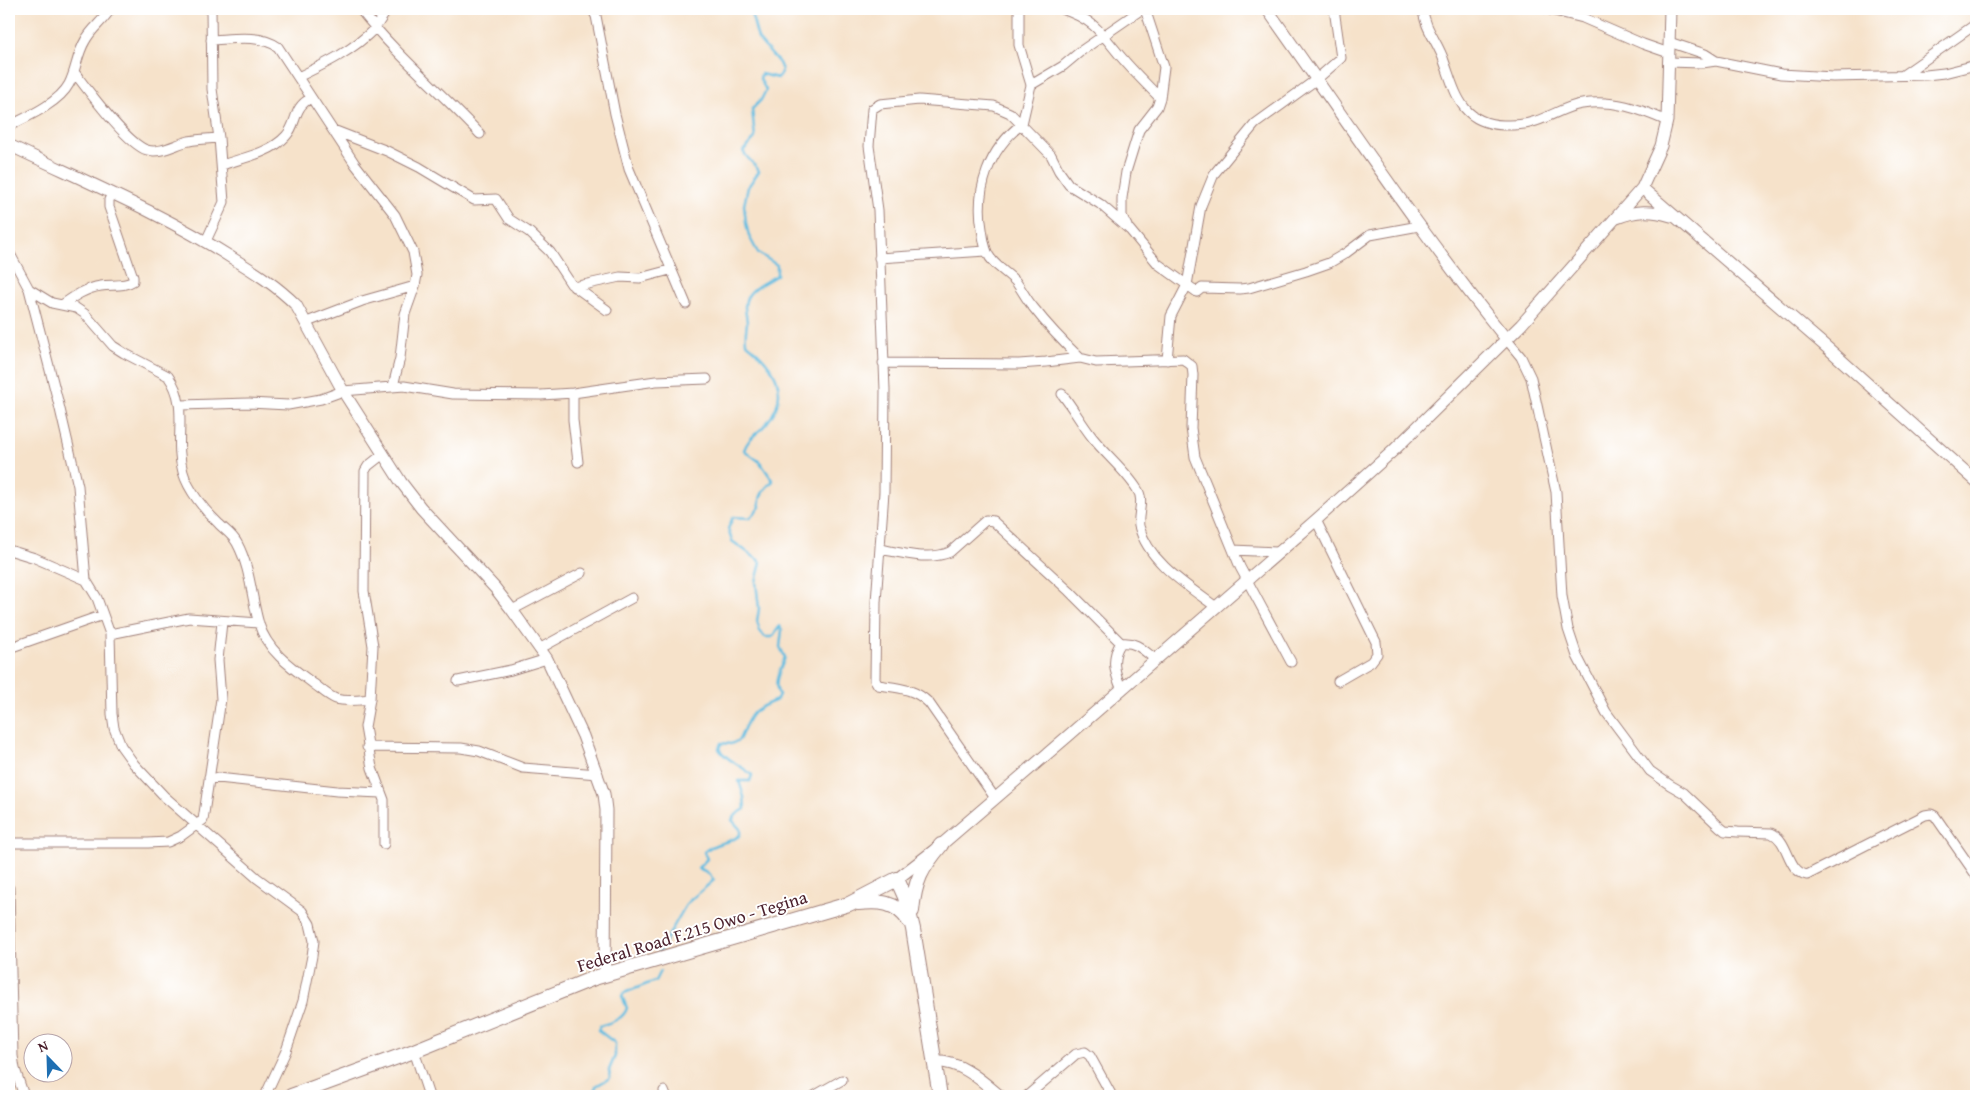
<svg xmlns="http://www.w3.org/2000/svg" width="1985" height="1105" font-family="'Gentium Book Plus',serif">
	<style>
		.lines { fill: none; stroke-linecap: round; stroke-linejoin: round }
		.stream { stroke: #64bde1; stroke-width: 2.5 }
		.street-casing { stroke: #a0807a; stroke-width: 11 }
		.secondary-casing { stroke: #a0807a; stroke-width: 13 }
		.primary-casing { stroke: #a0807a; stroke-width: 16 }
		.street { stroke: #fff; stroke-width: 9 }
		.secondary { stroke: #fff; stroke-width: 11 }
		.primary { stroke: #fff; stroke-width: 14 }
		.labels { text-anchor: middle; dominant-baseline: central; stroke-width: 4; stroke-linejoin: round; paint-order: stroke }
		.street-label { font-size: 18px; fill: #4a1f2b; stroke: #fff }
	</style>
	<rect width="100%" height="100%" fill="#fff"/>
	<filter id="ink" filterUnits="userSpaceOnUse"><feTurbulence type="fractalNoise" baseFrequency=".02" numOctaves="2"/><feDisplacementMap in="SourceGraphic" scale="10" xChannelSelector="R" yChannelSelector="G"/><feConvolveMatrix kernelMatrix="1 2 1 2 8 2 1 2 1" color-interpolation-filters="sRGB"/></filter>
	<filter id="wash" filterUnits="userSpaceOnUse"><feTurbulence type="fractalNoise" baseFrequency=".0096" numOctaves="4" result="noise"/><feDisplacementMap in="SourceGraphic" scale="20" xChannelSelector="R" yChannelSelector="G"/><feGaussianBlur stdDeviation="1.12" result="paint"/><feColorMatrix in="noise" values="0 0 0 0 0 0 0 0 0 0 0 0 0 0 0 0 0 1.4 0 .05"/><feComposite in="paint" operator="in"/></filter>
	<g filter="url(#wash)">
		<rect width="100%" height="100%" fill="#f6e2ca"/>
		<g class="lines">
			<path class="stream" d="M 658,954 L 687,903 L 714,880 L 707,872 L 698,868 L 707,859 L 704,852 C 717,840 729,845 740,835 L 740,829 L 732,820 L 737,814 L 745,809 L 744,797 L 739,781 L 750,781 L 752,775 C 741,765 727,761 719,749 L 721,743 L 731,744 L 739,740 C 750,715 750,710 777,700 L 779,695 C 772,682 781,669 785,657 L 780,647 L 782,630 L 780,626 L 772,637 L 765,637 L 760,631 L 757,621 L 759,609 L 756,582 L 761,562 L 732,541 L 728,529 L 733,517 L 750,518 L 760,507 C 758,495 765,488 773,481 L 760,462 L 744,450 C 748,438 758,433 766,424 C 793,392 774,365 746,343 C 745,335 746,330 747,323 C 747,318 745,312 745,307 C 745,289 764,284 777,275 L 777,265 L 758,253 L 749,236 L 746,223 L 744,205 L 748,187 L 759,171 C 754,163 747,159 743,151 L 755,138 L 752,109 L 761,100 L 766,90 L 760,79 L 761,74 L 778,78 L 782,70 L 779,63 L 758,39 L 750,9
				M 594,1096 L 596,1086 L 610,1078 L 609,1070 L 615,1056 L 615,1043 L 598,1030 L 600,1026 C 611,1022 623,1020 627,1008 L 622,996 L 624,993 L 655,981 L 660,971"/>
		</g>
	</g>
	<g filter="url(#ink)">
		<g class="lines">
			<g class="street-casing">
				<path id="street" d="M 360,9 C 396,55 441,92 480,134
					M 592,9 L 596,16 L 615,114 L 629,169 L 686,304
					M 1019,9 L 1019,45 L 1031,85 L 1022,124 C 989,149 975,189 982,229 C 983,236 984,245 987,252 C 992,265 1007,272 1016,282 C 1022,290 1026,299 1033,307 C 1047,325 1063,342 1080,358
					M 1062,9 C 1095,20 1101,33 1122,58 C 1134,72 1147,85 1160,98
					M 1423,9 C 1424,28 1439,44 1444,61 C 1456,94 1461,123 1503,125 C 1515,125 1525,125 1536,121 C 1552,116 1566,106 1582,104 C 1613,99 1640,109 1667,121
					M 1546,9 L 1583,18 L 1643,44 L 1669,53
					M 211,40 C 233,39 259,34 278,47 L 355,164 L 395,215 L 413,252 L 417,275 L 415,286 L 405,314 L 400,358 L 393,386
					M 1669,42 L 1705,54 L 1716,61 L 1781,74 L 1833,77 L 1926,75 L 1944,73 L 1976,65
					M 1668,62 L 1702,63 L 1716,61
					M 74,72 C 88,90 127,144 147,150 C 160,154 176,144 189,141 C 199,139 209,139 219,138
					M 1903,75 L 1976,24
					M 298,77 C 325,64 354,50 375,28 C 380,22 383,14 389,9
					M 1031,85 L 1063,66 L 1081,51 L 1142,9
					M 9,126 C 27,117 59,103 69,84 C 76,71 77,54 85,41 C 91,29 102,22 109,11 L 108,9
					M 333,130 L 387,151 L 419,167 L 474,200 L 496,199 L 509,219 L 529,232 L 550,252 L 571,284 L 607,310
					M 222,165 C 242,158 271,153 286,136 C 298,123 292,108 311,98
					M 1127,226 L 1122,216 L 1122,198 L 1126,172 L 1139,130 L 1157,107 L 1160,98 L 1164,67 L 1145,9
					M 206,241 L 224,202 L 219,138 L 212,89 L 211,9
					M 9,252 L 29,289 L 59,405 L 78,486 L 86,580
					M 879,258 L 986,251
					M 574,287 L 620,277 L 640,278 L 670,270
					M 29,289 L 52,303 L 76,308 L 85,314 L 113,346 L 124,353 L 168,376 C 190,406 173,438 183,472 C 188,490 205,511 219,524 C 226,531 232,534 237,543 C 251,569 251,597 259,624 C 267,651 292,668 314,684 C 321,689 328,696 336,699 C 347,702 360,700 370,699
					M 62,305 C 73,297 86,288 101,286 C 111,284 124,287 133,281 L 133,277 L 109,207 L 109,200 L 112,194
					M 307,322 L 362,301 L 415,286
					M 1507,340 L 1521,357 L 1531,378 L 1556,492 L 1562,596 L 1568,629 L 1577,656 L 1606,712 L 1650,771 L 1670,785 L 1684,793 L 1720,827 L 1725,831 L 1738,832 L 1771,833 C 1790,841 1786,871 1807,875 L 1925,815 L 1931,814 L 1935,816 L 1976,875
					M 1167,360 L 1171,316 L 1187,285 L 1201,206 L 1214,174 L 1255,124 L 1317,79 L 1341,58 L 1334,9
					M 883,363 L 1019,364 L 1046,362 L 1080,358 L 1096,362 L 1183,359 L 1192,366 L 1193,375 L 1191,428 L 1195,457 L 1240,567 L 1291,662
					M 573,393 L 573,420 L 578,462
					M 1062,394 C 1073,408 1081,423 1092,437 C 1106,455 1125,470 1137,489 C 1145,500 1137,514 1139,526 C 1148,562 1188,586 1216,607
					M 181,405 L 249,403 L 288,405 L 321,399 L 343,391 L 404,386 L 453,394 L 541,395 L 573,393 L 656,381 L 707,379
					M 382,455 L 368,466 L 365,471 L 364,591 L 373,646 L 370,699 L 365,727 L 372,768 L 384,800 L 384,844
					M 1316,520 L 1376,642 L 1377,654 L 1371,662 L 1338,681
					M 880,549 C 902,553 929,561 950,552 L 986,520 L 993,521 L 1069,591 L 1121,643
					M 9,550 L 35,558 L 86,580 L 97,598 L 110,634 L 112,714 L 114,728 L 121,746 L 134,764 L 165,797 L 257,878 L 302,911 L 310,924 L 314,941 L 312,956 L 303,1001 L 286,1051 L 265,1096
					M 1233,550 L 1277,552
					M 512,610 L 582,573
					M 110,634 L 189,618 L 259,623
					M 9,648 L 103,615
					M 539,649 L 632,598
					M 458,681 L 511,670 L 547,659
					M 1122,690 C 1115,674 1110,658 1121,643 C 1137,641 1144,651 1156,660
					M 367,747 L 461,748 L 479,751 L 523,768 L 598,774
					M 209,777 L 337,791 L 381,793
					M 995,798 L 929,703 C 914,688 898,688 878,685 L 875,680 L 876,602 L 884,492 L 885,390 L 878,210 L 869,146 L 872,109 L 880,104 L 919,100 L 994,106 L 1010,113 L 1051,155 L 1059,171 L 1069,185 L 1100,204 L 1130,230 L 1158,264 L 1197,292 L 1202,288 L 1240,289 L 1249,288 L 1306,271 L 1329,263 L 1346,253 L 1370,235 L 1419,226
					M 9,843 L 148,843 L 168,842 L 181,836 L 203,820 L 221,699 L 218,660 L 222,622
					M 9,888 L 13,1056 L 15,1069 L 24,1096
					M 414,1051 L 429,1096
					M 664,1091 L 666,1096
					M 814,1096 L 842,1080
					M 1027,1096 L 1076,1054 L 1085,1052 L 1090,1056 L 1112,1096"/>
			</g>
			<g class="secondary-casing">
				<path id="secondary" d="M 1267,9 C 1346,120 1421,234 1507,340
					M 9,145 C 84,181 162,213 232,258 C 255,272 277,286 296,305 L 343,391 L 401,482 L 421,508 L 495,588 L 512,610 L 547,659 L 583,736 L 604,794 L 606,810 L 605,974
					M 1642,188 L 1831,351 L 1976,481
					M 1617,218 C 1636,210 1652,210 1671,216
					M 897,879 L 941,845 L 1068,736 L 1316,520 L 1394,450 L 1521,325 L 1642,188 L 1661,146 L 1667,121 L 1670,9
					M 933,1062 C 960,1060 981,1080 1000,1096"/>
			</g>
			<g class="primary-casing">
				<path id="primary" d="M 858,903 C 879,901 896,901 909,921
					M 912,911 C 915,880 921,869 941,845
					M 291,1096 L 414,1051 L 594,978 L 849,904 L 897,879 L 905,897 L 913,929 L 940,1096"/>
			</g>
			<use href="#street" class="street"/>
			<use href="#secondary" class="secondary"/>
			<use href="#primary" class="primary"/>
		</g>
	</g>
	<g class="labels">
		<g class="street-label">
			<text transform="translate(692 931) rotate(-17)">Federal Road F.215 Owo - Tegina</text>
		</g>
	</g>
	<rect width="1985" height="1105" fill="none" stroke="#fff" stroke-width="30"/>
	<g transform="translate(48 1058) rotate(337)"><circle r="24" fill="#ffffff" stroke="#b7a5aa"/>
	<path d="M0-4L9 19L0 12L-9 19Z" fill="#1f6fb2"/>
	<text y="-8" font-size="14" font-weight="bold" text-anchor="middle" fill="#4a1f2b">N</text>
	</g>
</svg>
